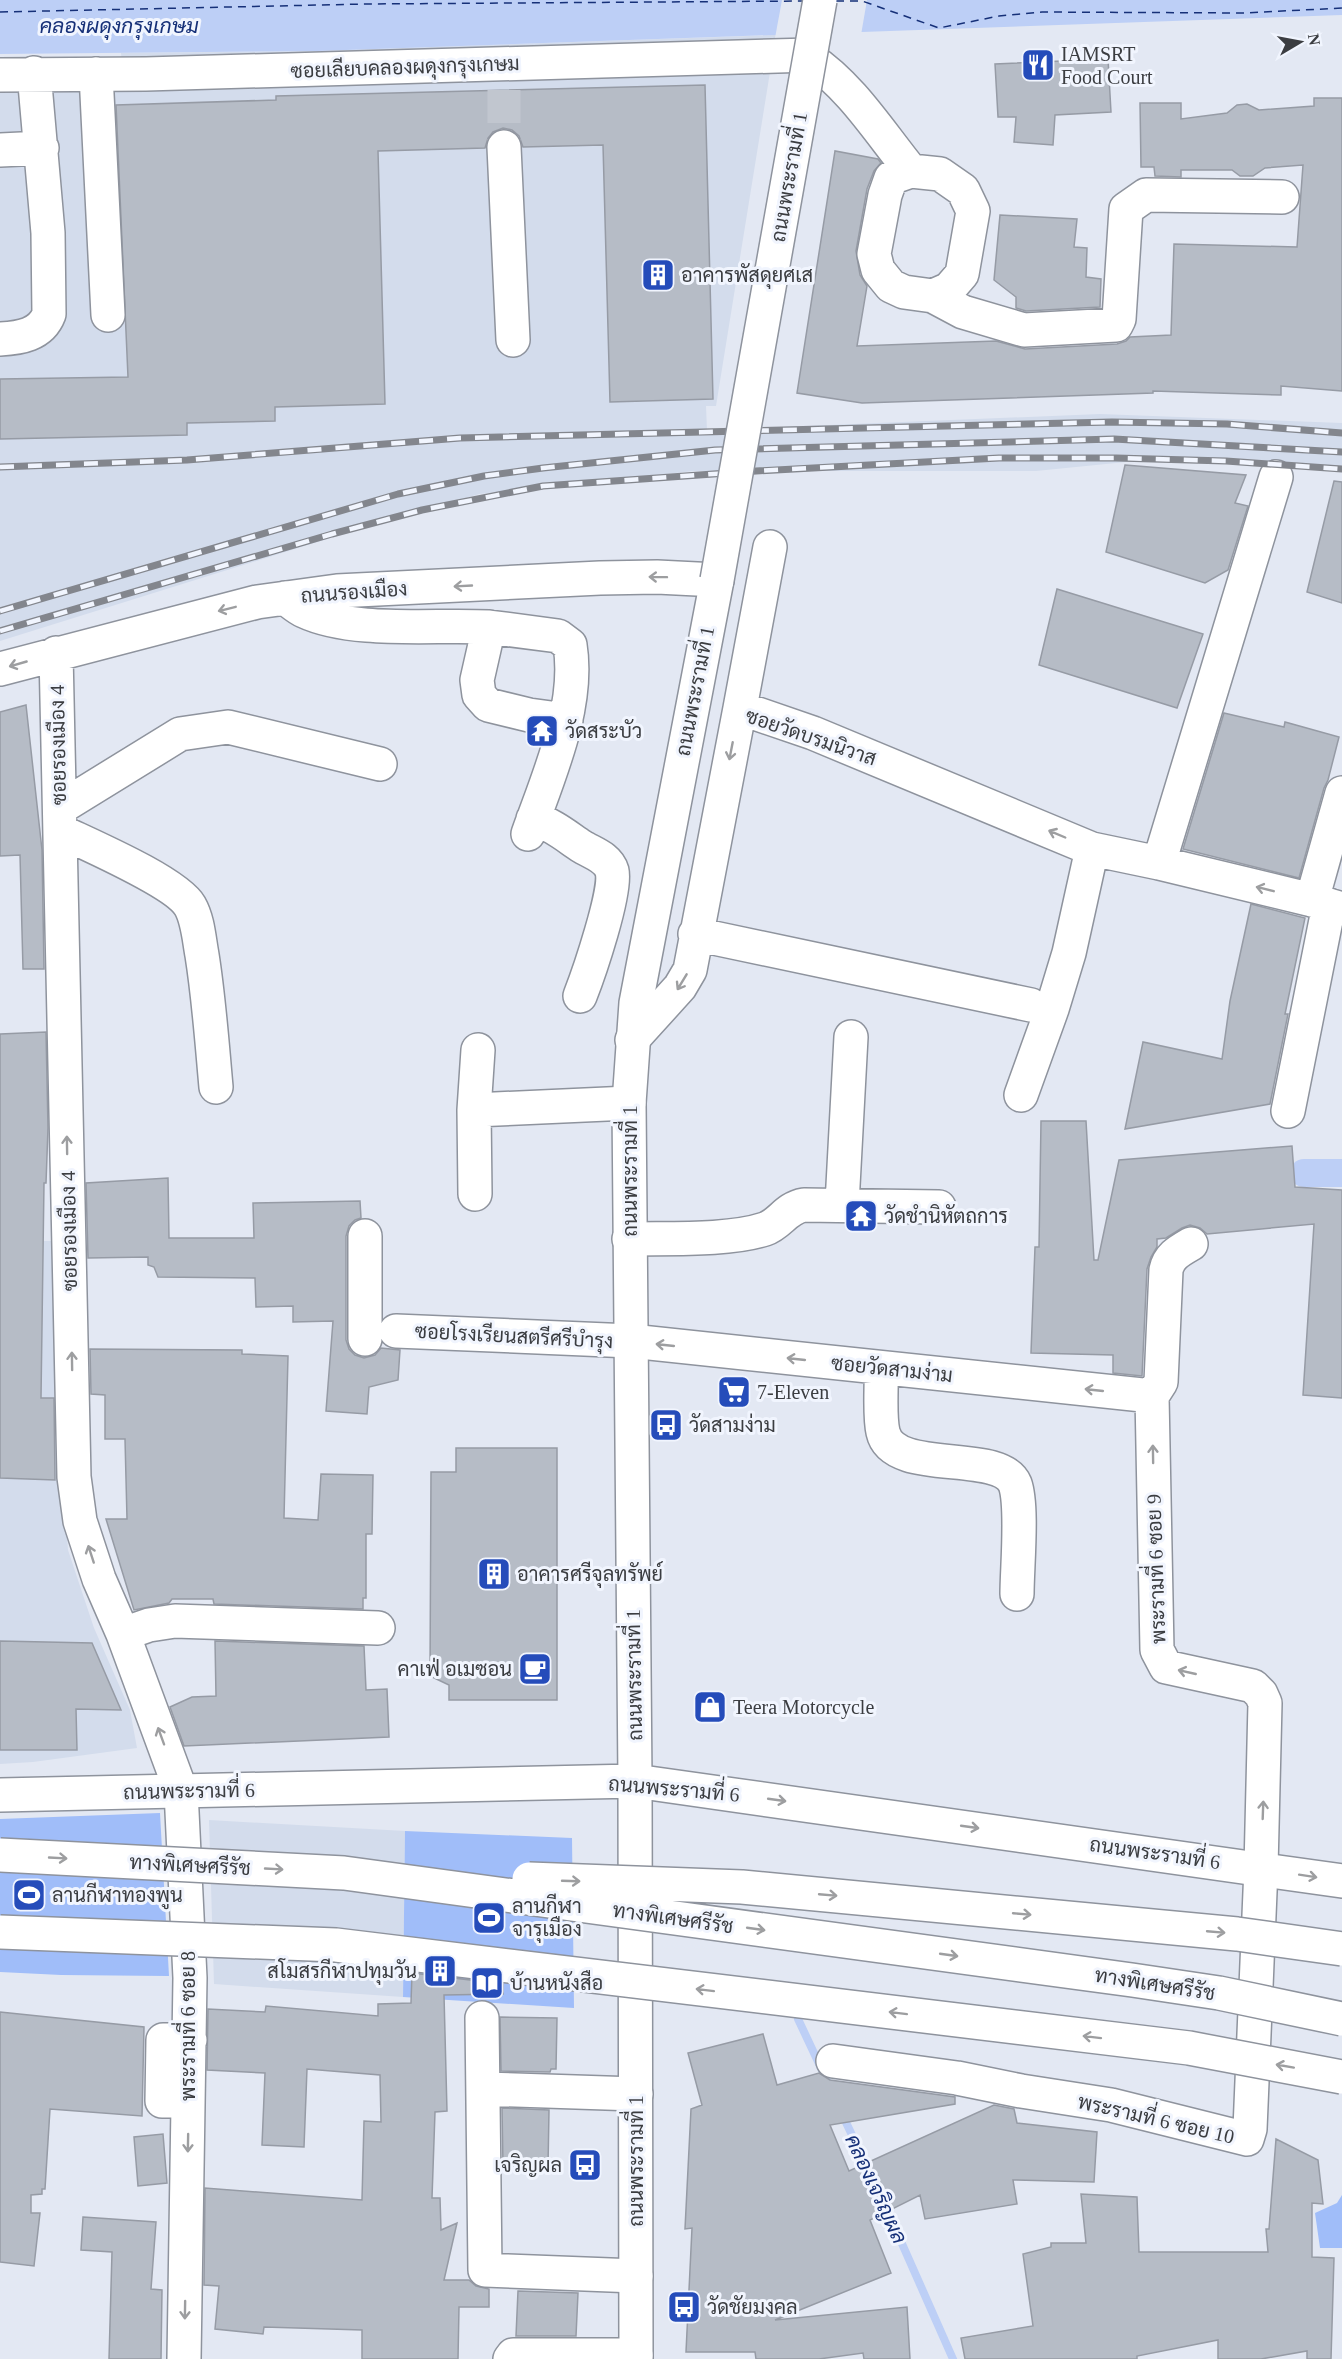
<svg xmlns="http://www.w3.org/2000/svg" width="1342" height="2359" font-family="'Times New Roman',Sarabun,serif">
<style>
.built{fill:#d3dcec}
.green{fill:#a0bdf9}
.water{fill:#bdcff6}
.pier{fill:#e3e8f3}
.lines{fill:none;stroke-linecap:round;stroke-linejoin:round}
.stream{stroke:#bdcff6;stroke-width:8}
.canal{stroke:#bdcff6;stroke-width:28}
.ferry{stroke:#163078;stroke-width:1.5;stroke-dasharray:8 6;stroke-linecap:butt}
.building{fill:#b6bcc6;stroke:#969ba5;stroke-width:1.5}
.minor-tunnel{stroke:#c1c6cf;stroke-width:33;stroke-dasharray:33 16;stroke-linecap:butt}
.minor-casing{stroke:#8e939d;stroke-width:36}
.major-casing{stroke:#8e939d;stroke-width:36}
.minor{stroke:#fff;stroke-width:33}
.major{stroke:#fff;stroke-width:33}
.rail-casing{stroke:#83868d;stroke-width:7}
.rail{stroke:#f1f5fe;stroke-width:4.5;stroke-dasharray:14;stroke-linecap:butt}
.major-bridge-casing{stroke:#8e939d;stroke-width:36;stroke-linecap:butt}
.highway-bridge-casing{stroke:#8e939d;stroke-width:36;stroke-linecap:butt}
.major-bridge{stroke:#fff;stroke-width:33}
.highway-bridge{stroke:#fff;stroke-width:33}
.oneway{stroke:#9d9ea0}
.labels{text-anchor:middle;stroke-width:6;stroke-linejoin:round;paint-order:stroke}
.poi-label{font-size:20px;fill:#3b3d41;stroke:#f1f5fe;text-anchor:start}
.street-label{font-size:20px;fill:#3b3d41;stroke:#f1f5fe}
.water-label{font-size:21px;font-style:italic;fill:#163078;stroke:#f1f5fe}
</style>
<rect width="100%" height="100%" fill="#e3e8f3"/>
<!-- built -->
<path class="built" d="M776 35 716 406H706L707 430 1100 414 1342 423V470L1156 459 1036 471H694L479 494 317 542 0 641V68L122 65 121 53 318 51Z
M0 1241H53L57 1393 68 1550 94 1628 130 1710 137 1748 33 1762 0 1764Z
M209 1820 405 1831 403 1997 214 1984Z"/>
<!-- green -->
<path class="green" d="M160 1813 169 1976 61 1975 0 1972V1819Z
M405 1831 572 1838 574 2008 403 1997Z
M1342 2195V2248H1320L1315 2213 1337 2203Z"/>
<!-- water -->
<path class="water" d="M0 0H1342V15L318 51 0 54Z"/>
<!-- pier -->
<path class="pier" d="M782 0H867L861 35 775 38Z"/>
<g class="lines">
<!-- stream -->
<path class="stream" d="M798 2019 829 2085
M842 2114 870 2173
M884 2203 953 2359"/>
<!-- canal -->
<path class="canal" d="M1304 1173H1342"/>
<!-- ferry -->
<path class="ferry" d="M836 1H862L939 28 999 16 1042 12 1244 13 1342 8
M0 12 367 4 804 1"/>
</g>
<!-- building -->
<path class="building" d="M1108 59 1111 112 1055 115 1053 145 1014 142 1016 117H998L995 64Z
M705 85 713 399 610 402 603 145 523 147 519 136 512 130 503 128 493 132 488 138 485 148 378 151 385 404 275 407V421L187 423V435L0 439V379L128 377 116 105 276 100V96Z
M1314 98H1342V391L1281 386V395L1153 391V393L862 403 797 393 835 151 878 159 881 163 874 171 867 189 856 251 860 275 867 286 857 346 996 341 1025 349 1117 344 1126 341 1130 337 1171 335 1174 244 1297 247 1303 165 1265 168 1253 176H1240L1232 170H1181V177L1155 176 1154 167H1141L1140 103H1181V119L1227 113 1237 105 1247 104 1259 110 1314 106Z
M1000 215 1077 219 1074 247 1087 248 1086 277 1101 279 1100 307 1026 311 1016 308V297L994 280Z
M1125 465 1246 475 1235 503 1248 506 1228 570 1205 583 1106 552Z
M1334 481 1342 482V603L1307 592Z
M1057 589 1203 634 1177 708 1039 665Z
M26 705 42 850 44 969H23L20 855 0 856V712Z
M1224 713 1284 727 1285 722 1339 737 1328 780 1324 788 1299 878 1183 849Z
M1251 904 1305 918 1285 1014H1288L1270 1104 1125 1129 1143 1042 1222 1059 1230 1001Z
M46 1032 48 1128 46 1183H44L41 1398H54L55 1480 0 1478V1034Z
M1041 1121H1086L1094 1260H1098L1119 1160 1292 1146 1295 1187 1342 1190V1398L1303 1395 1314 1224 1207 1234 1200 1228 1190 1225 1182 1228 1166 1238 1157 1239V1247L1151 1257 1147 1269 1142 1376 1113 1373V1355L1031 1353 1035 1247H1039Z
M168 1178 169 1238H254L253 1203 360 1201 361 1218 355 1220 349 1226 346 1236V1340L349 1349 355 1355 364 1358 375 1355 381 1348 400 1350 398 1380 369 1387 367 1414 326 1411 333 1321 293 1322V1306L256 1307 255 1278 158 1277 154 1267 148 1265V1257L88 1258 86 1183Z
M90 1349 242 1350V1354L288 1356 284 1518 318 1520 321 1474 373 1475 372 1534H366V1598H363V1609L214 1604 213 1599H172L169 1603 134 1610 106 1519H127L125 1439H105V1395L91 1394Z
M456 1448H557V1700H449V1685L430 1676 431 1472H456Z
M0 1641 92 1643 121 1710 76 1709 77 1750H0Z
M215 1641 364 1646 366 1690 387 1689 389 1737 184 1746 170 1707 192 1697 216 1696Z
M412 1973 503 1984V1994L444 1995 447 2111 435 2112 432 2198H440L441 2230 457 2223 444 2280H469L476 2286 489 2289V2307H459L458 2359H362V2330L264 2327 263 2334 215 2329 219 2286 204 2285 205 2188 362 2200 364 2121 381 2122 380 2075 307 2069 304 2147 262 2145 265 2073 207 2070 208 2009 265 2012 266 2006 378 2016V2004L411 2003Z
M0 2012 144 2027 142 2116 50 2109 45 2189H42V2194L31 2195V2213H40L34 2266 0 2262Z
M500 2017 557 2018 556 2069H551L550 2072 501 2071Z
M763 2034 777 2085 819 2073 830 2080 955 2097V2104L830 2125 849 2171 994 2105 1014 2109 1017 2123 1097 2132 1094 2182 1013 2180 1017 2204 925 2219 920 2195 870 2220 891 2273 775 2320 907 2307 910 2359H864L863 2353 819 2359H756L755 2352H686L692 2228 685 2229 691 2109 702 2105 688 2053Z
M502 2108 549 2110 548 2167 503 2166Z
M163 2134 167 2183 138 2186 134 2137Z
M1276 2139 1318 2160 1323 2204 1312 2203V2257L1334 2258 1331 2359H1307V2351L1261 2359H1218V2340L1137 2356V2359H965L961 2338 1033 2326 1023 2254 1051 2247V2243H1086L1081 2194 1137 2197 1139 2252H1268L1266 2229H1269Z
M83 2217 156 2222 151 2289 162 2290 161 2359H109L112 2252 81 2250Z
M518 2291 578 2293 576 2336H516Z"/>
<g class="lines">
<!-- minor-tunnel -->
<path class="minor-tunnel" d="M504 90V147"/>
<defs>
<path id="minor" d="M810 59C851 86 880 133 911 171L940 174 963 190 973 211 962 274 949 289 933 296 904 292 891 286 878 270 874 254 885 195 891 178 911 171
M96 74 108 315
M0 75 146 74 810 55
M504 147 513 340
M0 150 42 148
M933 296 963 312 1024 330 1116 325 1119 319 1126 209 1146 195 1282 197
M0 339C20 338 41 335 49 314L48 233 34 73
M285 598C291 602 297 608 304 611 353 634 434 624 489 627L477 680 479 695 488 705 529 715 566 720
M489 627 558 636 570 645C580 707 548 777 528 834
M56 653 74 1477 80 1521 99 1579 123 1634 181 1791 190 1978 184 2359
M0 669 257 602 337 591 600 578 657 577 717 580
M740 708 770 547
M60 808 180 734 228 727 380 764
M533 819C552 824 566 836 581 846 592 853 608 857 612 871 617 891 589 973 580 996
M60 831C89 845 176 882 190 906 198 920 199 939 202 955 209 999 212 1043 216 1087
M1159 863 1276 477
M1312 900 1342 793
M695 934 1031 1005
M632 1040 680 987 690 970 740 708 813 733 1092 849 1159 863 1312 900 1342 909
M1021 1095 1052 1009 1069 953 1092 849
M474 1110 629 1103
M1288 1111 1329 905
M475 1194 474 1110 478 1050
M842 1204 851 1037
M365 1236V1339
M629 1239C668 1238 729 1241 765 1229 780 1224 786 1208 804 1205L939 1207
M396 1331 631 1341 1152 1396
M881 1368C882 1385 879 1415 883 1432 893 1477 1000 1448 1015 1484 1023 1506 1017 1568 1017 1594
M123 1634 149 1625 175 1621 378 1628
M482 2018 485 2270 636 2276
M833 2061 957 2078 1021 2091 1111 2105 1247 2139 1250 2129 1261 1868 1265 1703 1261 1694 1253 1686 1166 1667 1157 1650 1152 1396 1161 1382 1166 1270C1169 1256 1179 1251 1191 1244
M483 2089 636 2094
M188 2101H162L163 2040H190
M510 2359 513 2355H636"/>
<path id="major" d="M0 1795 635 1781 1342 1881
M636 2359 635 1781 629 1103 636 1003 717 580"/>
</defs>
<!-- minor casing -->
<use href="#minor" class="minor-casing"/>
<!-- major casing -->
<use href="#major" class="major-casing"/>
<!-- minor -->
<use href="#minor" class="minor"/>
<!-- major -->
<use href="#major" class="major"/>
<defs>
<path id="rail" d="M0 467 187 460 460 438 1112 422 1227 424 1342 433
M0 611 398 494 484 476 543 468 715 450 1114 439 1342 452
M0 631 332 534 422 510 543 486 756 471 999 458H1116L1226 461 1342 469"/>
</defs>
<!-- rail casing -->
<use href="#rail" class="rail-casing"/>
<!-- rail -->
<use href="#rail" class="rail"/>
<defs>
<path id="major-bridge" d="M717 580 820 0"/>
<path id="highway-bridge" d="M0 1855 344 1873 1132 1980 1219 1993 1342 2019
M529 1879 742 1887 1237 1934 1342 1949
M0 1932 336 1945 1189 2048 1342 2077"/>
</defs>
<!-- major-bridge casing -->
<use href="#major-bridge" class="major-bridge-casing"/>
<!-- highway-bridge casing -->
<use href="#highway-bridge" class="highway-bridge-casing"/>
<!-- major-bridge -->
<use href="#major-bridge" class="major-bridge"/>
<!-- highway-bridge -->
<use href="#highway-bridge" class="highway-bridge"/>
</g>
<!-- one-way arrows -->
<defs><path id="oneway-shaft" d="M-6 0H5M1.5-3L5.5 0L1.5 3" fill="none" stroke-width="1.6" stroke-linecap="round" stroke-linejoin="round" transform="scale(1.5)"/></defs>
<g class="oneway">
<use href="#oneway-shaft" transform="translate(658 577) rotate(-179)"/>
<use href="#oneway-shaft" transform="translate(463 586) rotate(177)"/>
<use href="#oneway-shaft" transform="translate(227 609) rotate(166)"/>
<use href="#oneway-shaft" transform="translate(18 664) rotate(164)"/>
<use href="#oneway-shaft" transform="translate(731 751) rotate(101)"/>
<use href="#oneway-shaft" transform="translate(1057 834) rotate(-157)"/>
<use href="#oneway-shaft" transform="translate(1265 889) rotate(-166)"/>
<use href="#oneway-shaft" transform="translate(682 982) rotate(121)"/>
<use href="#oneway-shaft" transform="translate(67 1145) rotate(-91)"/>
<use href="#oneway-shaft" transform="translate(665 1345) rotate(-174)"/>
<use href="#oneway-shaft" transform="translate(796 1359) rotate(-174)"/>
<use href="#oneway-shaft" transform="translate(72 1361) rotate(-91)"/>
<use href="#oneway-shaft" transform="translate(1094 1390) rotate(-174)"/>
<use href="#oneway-shaft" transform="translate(1153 1454) rotate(-91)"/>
<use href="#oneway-shaft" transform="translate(91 1554) rotate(-108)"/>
<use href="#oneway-shaft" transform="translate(1187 1672) rotate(-167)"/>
<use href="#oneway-shaft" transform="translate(161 1736) rotate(-110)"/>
<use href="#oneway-shaft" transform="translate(777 1800) rotate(8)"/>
<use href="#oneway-shaft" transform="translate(1263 1810) rotate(-88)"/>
<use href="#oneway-shaft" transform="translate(970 1827) rotate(8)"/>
<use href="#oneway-shaft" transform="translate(58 1858) rotate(3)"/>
<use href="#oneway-shaft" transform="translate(274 1869) rotate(3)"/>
<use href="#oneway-shaft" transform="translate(1308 1876) rotate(9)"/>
<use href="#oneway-shaft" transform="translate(571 1881) rotate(2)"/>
<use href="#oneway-shaft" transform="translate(828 1895) rotate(5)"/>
<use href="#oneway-shaft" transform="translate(1022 1914) rotate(5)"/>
<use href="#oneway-shaft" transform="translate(756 1929) rotate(8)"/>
<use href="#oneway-shaft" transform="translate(1216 1932) rotate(5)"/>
<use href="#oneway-shaft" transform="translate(949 1955) rotate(8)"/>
<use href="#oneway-shaft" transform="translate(705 1990) rotate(-173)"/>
<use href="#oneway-shaft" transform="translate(898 2013) rotate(-173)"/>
<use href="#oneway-shaft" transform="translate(1092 2037) rotate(-173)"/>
<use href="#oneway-shaft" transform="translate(1285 2066) rotate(-170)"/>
<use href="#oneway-shaft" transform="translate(188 2143) rotate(91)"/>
<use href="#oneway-shaft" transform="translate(185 2310) rotate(91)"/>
</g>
<!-- icons -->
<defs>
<symbol id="restaurant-square" viewBox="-11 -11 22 22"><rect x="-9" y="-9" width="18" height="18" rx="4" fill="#254cba" stroke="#f1f5fe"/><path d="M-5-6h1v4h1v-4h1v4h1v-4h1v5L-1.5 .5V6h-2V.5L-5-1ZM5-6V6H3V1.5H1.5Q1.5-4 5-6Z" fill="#fff"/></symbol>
<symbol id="building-square" viewBox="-11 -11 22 22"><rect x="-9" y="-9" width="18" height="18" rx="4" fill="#254cba" stroke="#f1f5fe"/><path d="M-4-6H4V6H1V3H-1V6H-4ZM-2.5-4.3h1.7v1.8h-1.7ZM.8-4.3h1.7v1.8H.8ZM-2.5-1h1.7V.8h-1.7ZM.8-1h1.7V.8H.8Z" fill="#fff"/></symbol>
<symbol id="temple-square" viewBox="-11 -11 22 22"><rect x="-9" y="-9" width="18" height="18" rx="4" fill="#254cba" stroke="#f1f5fe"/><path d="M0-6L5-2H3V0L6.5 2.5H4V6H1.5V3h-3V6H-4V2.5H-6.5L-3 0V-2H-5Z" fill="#fff"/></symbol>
<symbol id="supermarket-square" viewBox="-11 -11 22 22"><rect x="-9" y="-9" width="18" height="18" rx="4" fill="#254cba" stroke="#f1f5fe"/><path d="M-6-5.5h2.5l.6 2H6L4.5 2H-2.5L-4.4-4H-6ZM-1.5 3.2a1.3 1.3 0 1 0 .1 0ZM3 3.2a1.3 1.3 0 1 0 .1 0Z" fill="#fff"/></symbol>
<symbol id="bus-square" viewBox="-11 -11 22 22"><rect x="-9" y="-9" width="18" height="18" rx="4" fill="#254cba" stroke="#f1f5fe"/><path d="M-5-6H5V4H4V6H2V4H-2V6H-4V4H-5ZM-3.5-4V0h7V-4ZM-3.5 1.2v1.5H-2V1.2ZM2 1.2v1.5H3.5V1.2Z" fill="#fff"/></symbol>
<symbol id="cafe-square" viewBox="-11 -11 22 22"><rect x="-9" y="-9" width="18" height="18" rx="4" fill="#254cba" stroke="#f1f5fe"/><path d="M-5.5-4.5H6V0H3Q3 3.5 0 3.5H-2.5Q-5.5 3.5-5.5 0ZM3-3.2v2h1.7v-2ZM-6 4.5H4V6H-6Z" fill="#fff"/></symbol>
<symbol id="shop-square" viewBox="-11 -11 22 22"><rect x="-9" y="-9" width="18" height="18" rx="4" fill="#254cba" stroke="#f1f5fe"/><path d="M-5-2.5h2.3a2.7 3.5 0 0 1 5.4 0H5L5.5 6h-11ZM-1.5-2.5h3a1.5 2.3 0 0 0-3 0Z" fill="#fff"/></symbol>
<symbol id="stadium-square" viewBox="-11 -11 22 22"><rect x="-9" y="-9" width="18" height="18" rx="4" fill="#254cba" stroke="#f1f5fe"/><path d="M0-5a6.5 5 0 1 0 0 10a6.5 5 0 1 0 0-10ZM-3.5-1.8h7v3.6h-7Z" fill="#fff"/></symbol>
<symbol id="library-square" viewBox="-11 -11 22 22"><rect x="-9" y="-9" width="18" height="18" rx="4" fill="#254cba" stroke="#f1f5fe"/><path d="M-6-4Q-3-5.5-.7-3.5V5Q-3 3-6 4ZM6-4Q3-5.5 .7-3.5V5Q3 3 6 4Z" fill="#fff"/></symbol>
</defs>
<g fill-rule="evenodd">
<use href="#restaurant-square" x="1019" y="46" width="38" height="38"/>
<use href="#building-square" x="639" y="256" width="38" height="38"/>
<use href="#temple-square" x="523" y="712" width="38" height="38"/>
<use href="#temple-square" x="842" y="1197" width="38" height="38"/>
<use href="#supermarket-square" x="715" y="1373" width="38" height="38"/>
<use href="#bus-square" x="647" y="1406" width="38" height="38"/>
<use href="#building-square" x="475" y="1555" width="38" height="38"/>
<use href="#cafe-square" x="516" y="1650" width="38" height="38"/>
<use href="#shop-square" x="691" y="1688" width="38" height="38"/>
<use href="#stadium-square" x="10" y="1876" width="38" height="38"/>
<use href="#stadium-square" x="470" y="1899" width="38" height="38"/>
<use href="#building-square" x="421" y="1952" width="38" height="38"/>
<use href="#library-square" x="468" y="1964" width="38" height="38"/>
<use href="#bus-square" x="566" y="2146" width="38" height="38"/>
<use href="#bus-square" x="665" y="2288" width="38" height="38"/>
</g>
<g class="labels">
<!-- poi labels -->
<g class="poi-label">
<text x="1061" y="61">IAMSRT<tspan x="1061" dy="23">Food Court</tspan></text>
<text x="681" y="282">อาคารพัสดุยศเส</text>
<text x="565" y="738">วัดสระบัว</text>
<text x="884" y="1223">วัดชำนิหัตถการ</text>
<text x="757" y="1399">7-Eleven</text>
<text x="689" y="1432">วัดสามง่าม</text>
<text x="517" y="1581">อาคารศรีจุลทรัพย์</text>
<text x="512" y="1676" text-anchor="end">คาเฟ่ อเมซอน</text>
<text x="733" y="1714">Teera Motorcycle</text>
<text x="52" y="1902">ลานกีฬาทองพูน</text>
<text x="512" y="1913">ลานกีฬา<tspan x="512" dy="23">จารุเมือง</tspan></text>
<text x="417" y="1978" text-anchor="end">สโมสรกีฬาปทุมวัน</text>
<text x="510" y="1990">บ้านหนังสือ</text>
<text x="562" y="2172" text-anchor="end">เจริญผล</text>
<text x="707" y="2314">วัดชัยมงคล</text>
</g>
<!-- street labels -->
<g class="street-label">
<text transform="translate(405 67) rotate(-2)" y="7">ซอยเลียบคลองผดุงกรุงเกษม</text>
<text transform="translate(789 177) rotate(-80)" y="7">ถนนพระรามที่ 1</text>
<text transform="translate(354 592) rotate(-4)" y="7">ถนนรองเมือง</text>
<text transform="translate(695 691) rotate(-79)" y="7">ถนนพระรามที่ 1</text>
<text transform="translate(811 737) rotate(19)" y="7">ซอยวัดบรมนิวาส</text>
<text transform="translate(58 745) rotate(-91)" y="7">ซอยรองเมือง 4</text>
<text transform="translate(630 1171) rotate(-90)" y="7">ถนนพระรามที่ 1</text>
<text transform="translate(69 1231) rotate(-91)" y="7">ซอยรองเมือง 4</text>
<text transform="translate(514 1336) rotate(3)" y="7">ซอยโรงเรียนสตรีศรีบำรุง</text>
<text transform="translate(892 1369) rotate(6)" y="7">ซอยวัดสามง่าม</text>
<text transform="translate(1156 1569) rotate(-92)" y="7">พระรามที่ 6 ซอย 9</text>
<text transform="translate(634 1675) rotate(-91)" y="7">ถนนพระรามที่ 1</text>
<text transform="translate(674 1789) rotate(5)" y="7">ถนนพระรามที่ 6</text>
<text transform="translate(189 1791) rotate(-1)" y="7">ถนนพระรามที่ 6</text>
<text transform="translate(1155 1853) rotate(8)" y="7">ถนนพระรามที่ 6</text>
<text transform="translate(190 1865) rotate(3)" y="7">ทางพิเศษศรีรัช</text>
<text transform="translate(673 1918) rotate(8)" y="7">ทางพิเศษศรีรัช</text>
<text transform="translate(1155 1984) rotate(9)" y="7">ทางพิเศษศรีรัช</text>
<text transform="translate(188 2026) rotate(-90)" y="7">พระรามที่ 6 ซอย 8</text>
<text transform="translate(1156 2119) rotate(13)" y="7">พระรามที่ 6 ซอย 10</text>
<text transform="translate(636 2161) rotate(-90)" y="7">ถนนพระรามที่ 1</text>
</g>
<!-- water labels -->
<g class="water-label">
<text x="119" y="33">คลองผดุงกรุงเกษม</text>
<text transform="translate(876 2189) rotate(65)" y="7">คลองเจริญผล</text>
</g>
</g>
<!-- north arrow -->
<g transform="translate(1300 42) rotate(80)" stroke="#f1f5fe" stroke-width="4.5" paint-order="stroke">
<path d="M0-4.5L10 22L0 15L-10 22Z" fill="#3b3d41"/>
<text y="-9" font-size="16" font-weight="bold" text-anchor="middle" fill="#3b3d41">N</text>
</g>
</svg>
